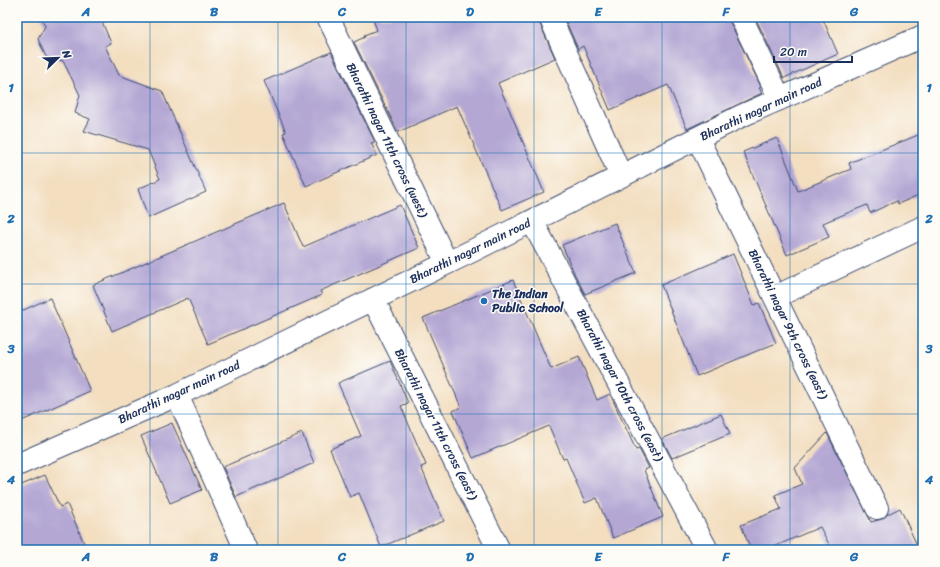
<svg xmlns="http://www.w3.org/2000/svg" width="940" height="567" font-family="Sriracha,sans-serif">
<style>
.building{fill:#b4a7d4}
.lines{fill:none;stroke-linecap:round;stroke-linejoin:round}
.street-casing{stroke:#3b496d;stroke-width:24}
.street{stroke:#fff;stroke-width:22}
.grid{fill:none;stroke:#1f6fb2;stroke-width:1;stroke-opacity:0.55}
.poi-dot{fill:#1f6fb2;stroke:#fdfcf7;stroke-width:1.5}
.labels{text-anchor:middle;stroke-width:3;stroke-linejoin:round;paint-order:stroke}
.street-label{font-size:12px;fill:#1b2f5e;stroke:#fdfcf7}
.poi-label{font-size:12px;font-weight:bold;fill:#1b2f5e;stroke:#fdfcf7;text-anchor:start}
.neatline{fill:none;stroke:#1f6fb2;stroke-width:1.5}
.grid-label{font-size:13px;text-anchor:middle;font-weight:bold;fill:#1f6fb2}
</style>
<rect width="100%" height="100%" fill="#fdfcf7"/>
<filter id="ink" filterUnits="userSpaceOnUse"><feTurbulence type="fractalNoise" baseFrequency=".025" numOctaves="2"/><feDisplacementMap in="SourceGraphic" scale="8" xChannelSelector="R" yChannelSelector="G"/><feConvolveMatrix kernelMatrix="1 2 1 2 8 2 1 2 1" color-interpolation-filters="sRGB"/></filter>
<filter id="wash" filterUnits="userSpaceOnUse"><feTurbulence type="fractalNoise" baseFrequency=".012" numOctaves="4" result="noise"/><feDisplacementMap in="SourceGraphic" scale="16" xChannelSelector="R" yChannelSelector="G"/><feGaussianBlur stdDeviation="0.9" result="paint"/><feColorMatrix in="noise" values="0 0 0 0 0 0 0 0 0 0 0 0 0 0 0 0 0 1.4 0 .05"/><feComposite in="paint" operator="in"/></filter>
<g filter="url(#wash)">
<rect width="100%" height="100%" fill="#f3dec0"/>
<g id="blocks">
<!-- building -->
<path class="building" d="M41 17H100L111 43 105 46 119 75 162 91 206 192 148 218 138 189 160 179 148 150 84 131 90 119 75 113 80 95 63 61 46 57 38 39 45 26Z
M372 17H538L539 22 555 58 498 83 544 192 502 210 457 106 398 132 354 42 365 37 364 35 377 30Z
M564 17H729L730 22 761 87 759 88 762 93 687 129 668 85 610 110 583 46 578 49Z
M755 17H822L838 54 784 78Z
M331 52 375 142 371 143 377 155 306 186 283 133 286 132 264 81Z
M923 133V193L898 204 897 201 870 213 867 205 823 223 829 237 787 255 743 152 777 138 798 191 851 169 849 163Z
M284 203 303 247 400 205 419 248 320 291 322 295 208 344 188 298 112 331 93 285Z
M615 223 636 273 585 294 575 275 562 245Z
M733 254 754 305 759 303 776 343 697 376 661 285Z
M513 280 551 369 579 357 597 400 610 394 636 450 639 449 649 468 644 470 663 517 613 538 597 498 585 503 566 458 563 459 549 426 473 458 453 411 461 407 423 318Z
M50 298 90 391 17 423V313Z
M390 361 408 403 401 406 426 465 421 467 444 521 381 547 359 493 350 497 330 449 361 436 338 383Z
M721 414 730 434 672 458 662 439Z
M172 423 202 490 170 503 141 436Z
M302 433 314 463 236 497 223 467Z
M827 433 871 522 882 519 888 514 900 508 919 550H832L820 527 766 550H751L741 525 781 509 775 495 802 484 795 468Z
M45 475 60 507 67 504 87 550H17V487Z"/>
</g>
</g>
<g filter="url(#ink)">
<use href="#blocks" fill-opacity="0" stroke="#3b496d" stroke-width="1"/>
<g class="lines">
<defs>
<path id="street" d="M328 17 447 263
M550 17 621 176
M741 17 780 99
M698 139 877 508
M532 221 707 550
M775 297 923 227
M373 299 499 550
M177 395 246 550
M17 465 177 395 476 249 741 116 923 36"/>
</defs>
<!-- street casing -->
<use href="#street" class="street-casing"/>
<!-- street -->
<use href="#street" class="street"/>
</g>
</g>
<!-- grid -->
<path class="grid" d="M150 17V550M278 17V550M406 17V550M534 17V550M662 17V550M790 17V550M17 153H923M17 284H923M17 414H923"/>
<!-- markers -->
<circle class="poi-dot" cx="484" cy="301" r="4"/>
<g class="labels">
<!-- street labels -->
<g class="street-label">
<text transform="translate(761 109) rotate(-25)" y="4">Bharathi nagar main road</text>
<text transform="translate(387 140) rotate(64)" y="4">Bharathi nagar 11th cross (west)</text>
<text transform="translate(470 251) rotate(-26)" y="4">Bharathi nagar main road</text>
<text transform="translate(788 324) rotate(64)" y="4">Bharathi nagar 9th cross (east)</text>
<text transform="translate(620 385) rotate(62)" y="4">Bharathi nagar 10th cross (east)</text>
<text transform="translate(179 392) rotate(-25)" y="4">Bharathi nagar main road</text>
<text transform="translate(436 424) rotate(63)" y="4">Bharathi nagar 11th cross (east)</text>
</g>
<!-- poi labels -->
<g class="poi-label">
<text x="492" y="298">The Indian<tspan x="492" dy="14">Public School</tspan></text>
</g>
</g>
<!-- margin -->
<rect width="940" height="567" fill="none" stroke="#fdfcf7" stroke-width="44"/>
<!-- north arrow -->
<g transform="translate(58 58) rotate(67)" stroke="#fdfcf7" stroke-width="3" paint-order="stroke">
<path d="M0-3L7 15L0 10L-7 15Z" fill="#1b2f5e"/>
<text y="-6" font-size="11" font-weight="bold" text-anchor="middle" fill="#1b2f5e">N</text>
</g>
<!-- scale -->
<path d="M774 56v6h78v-6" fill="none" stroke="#1b2f5e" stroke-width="2"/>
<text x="780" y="56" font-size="12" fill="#1b2f5e" stroke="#fdfcf7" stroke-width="3" paint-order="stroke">20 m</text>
<rect x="22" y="22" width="896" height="523" class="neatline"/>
<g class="grid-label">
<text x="86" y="16">A</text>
<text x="214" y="16">B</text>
<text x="342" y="16">C</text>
<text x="470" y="16">D</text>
<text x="598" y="16">E</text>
<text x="726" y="16">F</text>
<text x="854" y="16">G</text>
<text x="11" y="92">1</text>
<text x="929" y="92">1</text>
<text x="11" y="223">2</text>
<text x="929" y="223">2</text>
<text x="11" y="353">3</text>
<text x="929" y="353">3</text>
<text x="11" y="484">4</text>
<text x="929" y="484">4</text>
<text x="86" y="561">A</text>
<text x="214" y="561">B</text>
<text x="342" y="561">C</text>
<text x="470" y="561">D</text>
<text x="598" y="561">E</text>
<text x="726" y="561">F</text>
<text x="854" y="561">G</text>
</g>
</svg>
